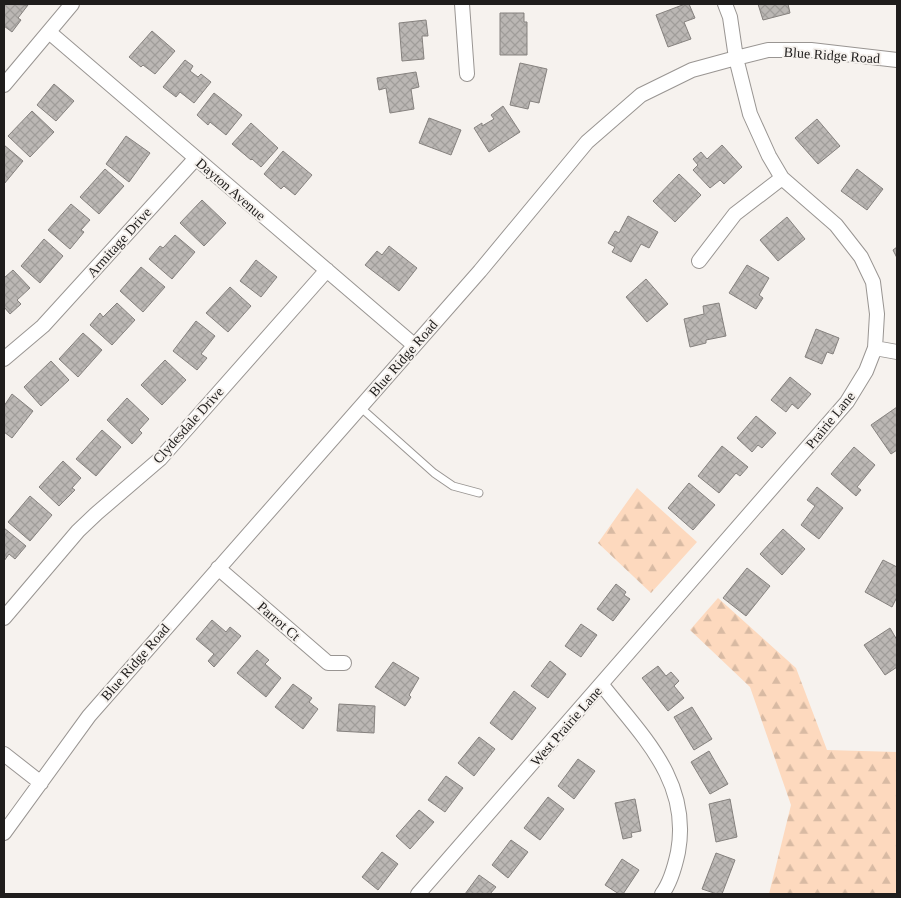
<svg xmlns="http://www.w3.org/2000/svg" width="901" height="898" font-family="'Times New Roman',serif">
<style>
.forest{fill:url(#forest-firs)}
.building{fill:url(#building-cross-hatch);stroke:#85817e}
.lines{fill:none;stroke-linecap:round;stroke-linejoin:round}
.service-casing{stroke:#999592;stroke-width:9}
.minor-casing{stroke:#999592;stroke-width:16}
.service{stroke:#fff;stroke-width:7}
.minor{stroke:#fff;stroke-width:14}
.labels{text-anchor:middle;stroke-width:4;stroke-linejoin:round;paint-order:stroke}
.street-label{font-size:14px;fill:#1f1d1c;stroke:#f6f2ee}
</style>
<defs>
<pattern id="forest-firs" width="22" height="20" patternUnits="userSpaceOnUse" patternTransform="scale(1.25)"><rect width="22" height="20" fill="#fdd9be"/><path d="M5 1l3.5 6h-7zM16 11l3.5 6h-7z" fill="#d8baa3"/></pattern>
<pattern id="building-cross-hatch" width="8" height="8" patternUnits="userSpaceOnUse" patternTransform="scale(1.25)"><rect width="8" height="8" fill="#bbb7b4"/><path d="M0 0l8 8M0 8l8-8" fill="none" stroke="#a09d9a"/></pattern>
</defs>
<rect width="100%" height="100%" fill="#f6f2ee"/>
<!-- forest -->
<path class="forest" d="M637 488 697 542 651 593 598 543Z
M718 598 796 668 827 750 897 752V894H769L791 805 750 687 690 630Z"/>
<!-- building -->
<path class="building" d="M4 4 28 5 18 18 21 20 12 32 4 26Z
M685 4H689L695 18 684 22 691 39 668 47 656 15Z
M758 4H788L790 13 763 20Z
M500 13H524V22H527V55H500Z
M426 20 428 36H422L424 59 402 61 399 23Z
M152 31 175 51 155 74 143 65 141 67 129 57Z
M185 60 193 66 190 71 198 77 201 74 211 82 194 103 180 92 176 97 163 87Z
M520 63 547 69 539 103 530 101 528 109 510 105Z
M416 72 419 87 411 89 414 109 390 113 386 88 379 90 377 78Z
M54 84 74 101 56 121 37 105Z
M214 93 242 115 226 135 210 122 208 125 197 115Z
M503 106 520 132 489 152 474 128 482 123V126L494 119 491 115Z
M32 111 54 132 30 157 8 136Z
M429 118 461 130 451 155 419 143Z
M817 119 840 146 818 164 795 138Z
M251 123 278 148 261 167 252 159 251 160 232 144Z
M126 136 150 153 129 182 106 164Z
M4 145 23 161 4 184Z
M722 145 742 167 724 184 720 180 710 188 693 170 698 165 693 159 701 152 707 159Z
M283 151 312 175 295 195 284 186 281 189 264 174Z
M105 169 124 186 99 214 80 197Z
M857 169 883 189 867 210 841 191Z
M679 174 701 195 675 222 653 201Z
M202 200 226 223 204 246 180 223Z
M71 204 90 220 81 230 84 232 70 249 48 230Z
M628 216 658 232 649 248 641 244 631 262 612 252 615 247 608 243 615 231 619 233Z
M787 217 805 239 778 261 760 240Z
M175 235 195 252 172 279 149 259 160 246 163 248Z
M44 239 63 256 40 283 21 266Z
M389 246 417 268 399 291 365 265 377 251 382 255Z
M897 247V258L893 250Z
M256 260 277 277 261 297 240 281Z
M747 265 769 278 759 295 763 298 756 309 729 293Z
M141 267 165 287 143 312 120 291Z
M13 270 30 288 17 300 21 304 10 314 4 307V278Z
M646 279 668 304 647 322 626 297Z
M230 287 251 306 228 332 206 313Z
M117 303 135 320 112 345 90 325 100 313 103 317Z
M719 303 726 336 706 340V343L690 347 684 319 704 314 703 306Z
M196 321 215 336 201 354 207 358 197 370 173 351Z
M816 329 839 338 833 354 827 352 822 364 805 357Z
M83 333 102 350 78 377 59 359Z
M165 360 186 380 162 405 141 385Z
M51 361 69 380 41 406 24 387Z
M790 377 811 394 798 409 792 404 786 412 771 400Z
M12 394 33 411 12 438 4 432V406Z
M127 398 149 419 139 430 142 433 132 444 107 420Z
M897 407V450L891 454 871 425Z
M756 416 776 433 762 448 758 445 752 452 737 438Z
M102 430 121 447 96 476 76 459Z
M722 446 748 467 740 476 736 473 719 493 698 476Z
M854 447 875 465 857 487 861 490 856 496 831 474Z
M63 461 81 478 72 488 75 490 59 506 39 487Z
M689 483 715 505 693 530 668 508Z
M817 487 843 508 819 539 801 525 815 506 807 500Z
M30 496 52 515 30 541 8 522Z
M4 528 26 546 15 559 9 554 4 561Z
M783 529 805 549 782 575 760 554Z
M883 560 897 567V597L892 607 865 592Z
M747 568 770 586 746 616 723 598Z
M616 584 626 592 624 595 630 599 613 621 597 609Z
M212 620 226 632 230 627 241 636 214 667 208 661 214 654 196 639Z
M581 624 597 635 581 657 565 646Z
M890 628 897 640V667L885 675 864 645Z
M257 650 269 660 265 664 281 678 266 697 237 673Z
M550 661 566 674 548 698 531 686Z
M393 662 419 678 409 695 411 697 405 706 375 687Z
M658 666 666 676 671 672 679 681 674 686 684 698 668 711 642 678Z
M293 684 312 698 309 702 318 709 303 729 275 707Z
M514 691 536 708 512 740 490 723Z
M339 704 375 706 374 733 337 731Z
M692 707 712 739 694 750 674 717Z
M479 737 495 749 474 776 458 763Z
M709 751 728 784 710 794 691 762Z
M578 759 595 771 574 799 558 786Z
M446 776 463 788 445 812 428 800Z
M548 797 564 809 540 840 524 828Z
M635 799 641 831 631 833 632 837 623 839 615 803Z
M730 799 737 837 716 842 709 804Z
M419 810 434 822 410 849 396 836Z
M511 840 528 852 508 878 492 865Z
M382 852 398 864 378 890 362 877Z
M716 853 735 860 722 894H717L702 889Z
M622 859 639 870 623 894H619L605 885Z
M479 875 496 887 490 894H465Z"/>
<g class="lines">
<defs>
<path id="service" d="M360 407 434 473 453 486 479 493"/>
<path id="minor" d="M462 4 467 74
M49 32 414 345
M4 85 72 4
M699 261 735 214 782 178
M875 348 897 352
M4 359 43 326 196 158
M218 568 328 663H344
M4 618 78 531 97 513 160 459 327 270
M602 685C642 736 691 781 678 852 675 866 671 882 662 894
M4 754 41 783
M4 833 89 716 480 271 587 142 641 95 692 70 736 58 768 50H811L897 60
M418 894 847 402 866 371 875 348 877 314 873 282 861 257 836 225 782 178 769 156 750 114 736 58 730 17 725 4"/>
</defs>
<!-- service casing -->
<use href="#service" class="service-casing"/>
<!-- minor casing -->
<use href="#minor" class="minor-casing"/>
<!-- service -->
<use href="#service" class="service"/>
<!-- minor -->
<use href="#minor" class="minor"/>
</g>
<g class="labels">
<!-- street labels -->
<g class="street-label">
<text transform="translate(832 55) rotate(4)" y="5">Blue Ridge Road</text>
<text transform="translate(231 189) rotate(41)" y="5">Dayton Avenue</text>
<text transform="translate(119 242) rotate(-48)" y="5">Armitage Drive</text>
<text transform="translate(403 358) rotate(-49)" y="5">Blue Ridge Road</text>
<text transform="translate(830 420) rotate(-51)" y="5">Prairie Lane</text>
<text transform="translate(188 425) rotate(-48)" y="5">Clydesdale Drive</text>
<text transform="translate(279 621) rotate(41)" y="5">Parrot Ct</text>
<text transform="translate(135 662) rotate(-49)" y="5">Blue Ridge Road</text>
<text transform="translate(566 726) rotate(-49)" y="5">West Prairie Lane</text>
</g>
</g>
<!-- border -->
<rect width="901" height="898" fill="none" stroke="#1f1d1c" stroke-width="10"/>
</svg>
